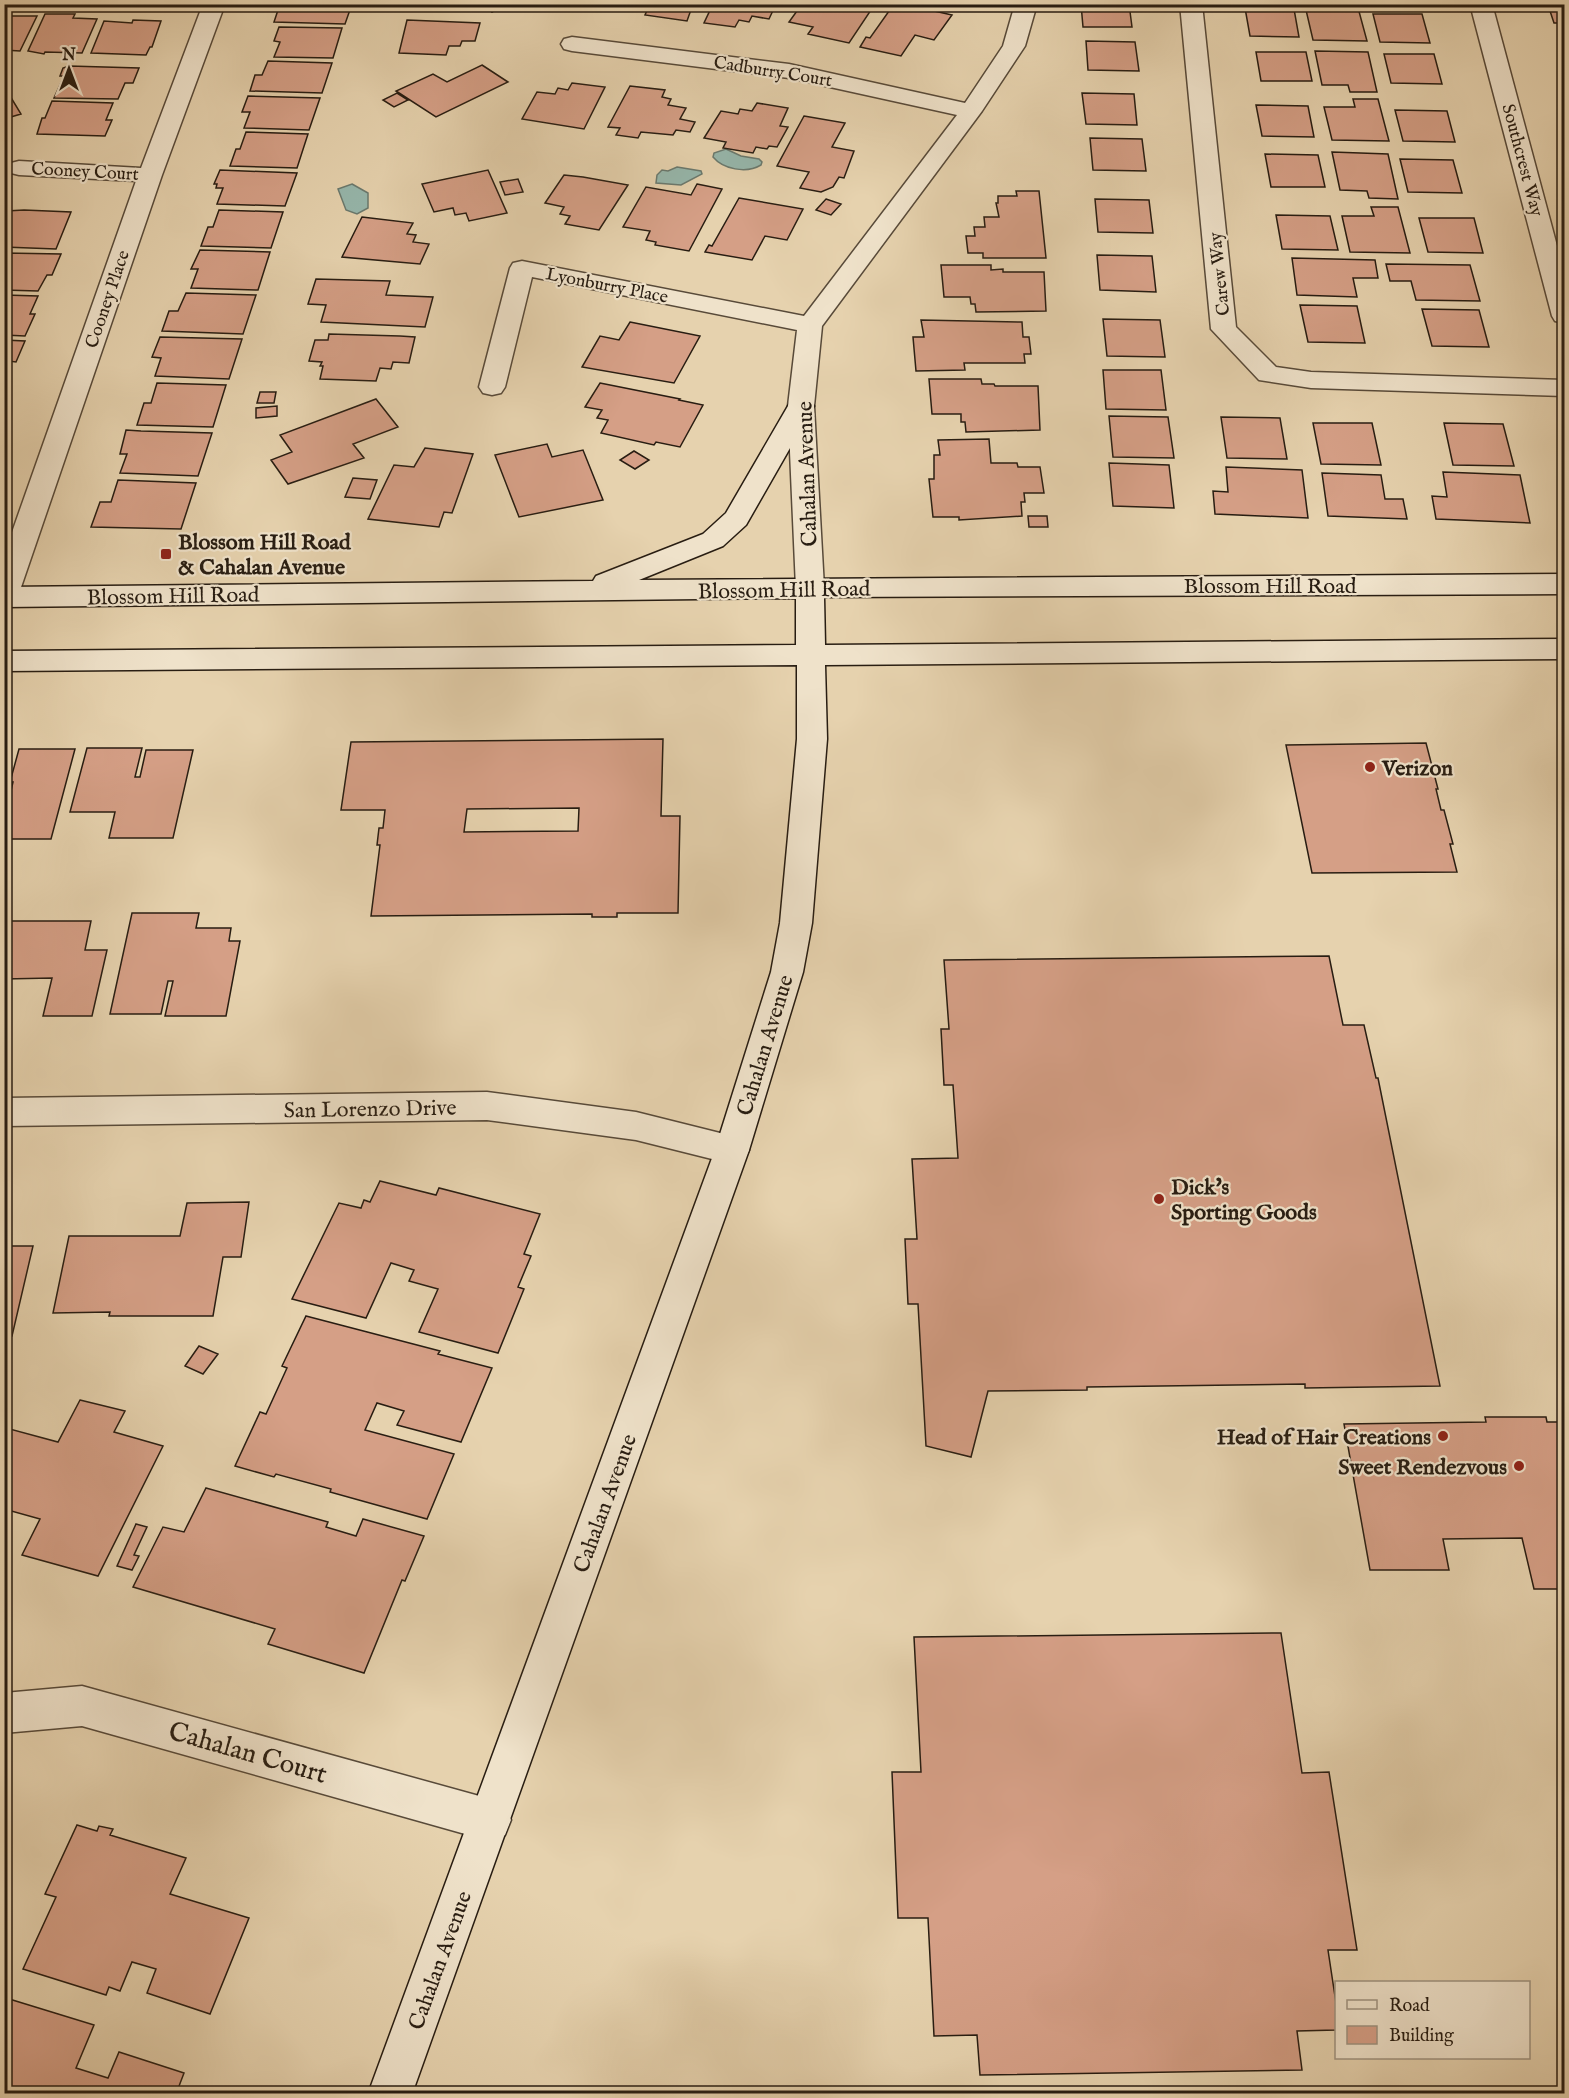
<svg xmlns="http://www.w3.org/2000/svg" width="1569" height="2098" font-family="'IM FELL English',serif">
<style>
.water{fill:#96b7ac;stroke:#6a796e;stroke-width:1.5}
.building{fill:#d59f86;stroke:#281d12;stroke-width:1.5;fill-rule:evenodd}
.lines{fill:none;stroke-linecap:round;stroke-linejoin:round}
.street-casing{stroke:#584a39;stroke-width:3}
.secondary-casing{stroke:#281d12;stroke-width:3}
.street{fill:#efe2ca;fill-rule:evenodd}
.secondary{fill:#efe2ca;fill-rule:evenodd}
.poi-dot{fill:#8f2418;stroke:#efe2ca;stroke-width:2}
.labels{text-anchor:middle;stroke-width:4.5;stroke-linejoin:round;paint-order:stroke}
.far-street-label{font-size:18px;fill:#281d12;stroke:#efe2ca}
.street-label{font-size:22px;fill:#281d12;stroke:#efe2ca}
.poi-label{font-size:22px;font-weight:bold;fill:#281d12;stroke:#efe2ca;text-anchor:start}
.near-street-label{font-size:27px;fill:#281d12;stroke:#efe2ca}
</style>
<rect width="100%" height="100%" fill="#e6d2ae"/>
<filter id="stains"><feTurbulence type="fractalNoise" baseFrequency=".00333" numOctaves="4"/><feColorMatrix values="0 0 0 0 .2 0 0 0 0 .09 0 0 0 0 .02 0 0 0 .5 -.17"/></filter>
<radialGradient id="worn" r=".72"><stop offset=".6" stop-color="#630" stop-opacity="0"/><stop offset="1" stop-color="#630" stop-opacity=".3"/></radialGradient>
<!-- water -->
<path class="water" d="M726 149 741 156 759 159 762 162 761 165C746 174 723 169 713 157L714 153Z
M677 167 701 171 702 174 681 185 656 183 657 175 662 170 668 171Z
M352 184 368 193V208L357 214 346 210 338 189Z"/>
<!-- building -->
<path class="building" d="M288 4H352L345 24 274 22 279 7H288Z
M482 4H507L492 12Z
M638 4H693L687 21 645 15 649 6Z
M713 4H776L769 19 752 16 749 22 739 20 735 27 704 23Z
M802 4H875L849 43 808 34 813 27 789 22Z
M894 4H903L952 15 934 40 915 35 901 56 860 47 866 37 870 38Z
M1081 4H1129L1132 27H1083Z
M1333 4H1357L1367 41 1313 40 1306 10H1335Z
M1548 5H1564V23H1554Z
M1245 8 1294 9 1299 37 1250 36Z
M45 14H75L73 18 97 19 82 53 45 52 44 54 28 51Z
M1373 14H1422L1430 43 1380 42Z
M9 16H37L20 51 4 50V18Z
M133 20 161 21 152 47H150L146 55 91 53 104 21 132 23Z
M407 20 480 23 475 41H462L460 46H449L446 55 399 53Z
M279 27 342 28 333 58 274 57 280 42 274 41Z
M1086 41 1135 42 1139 71 1088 70Z
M1315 51 1368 52 1377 92H1350L1348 85H1322Z
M1256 52H1306L1312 81H1261Z
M1384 54H1434L1442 84 1391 83Z
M268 61 332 63 322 93 250 91 255 75H262Z
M482 65 508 82 436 117 396 91 433 74 447 82Z
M69 66 139 68 133 83H125L118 99 54 98 64 76H60L63 68Z
M572 83 605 87 584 129 522 119 537 92 555 94 558 88 568 90Z
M4 86 21 114 4 119Z
M630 86 665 90 662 97 671 99 668 105 686 108 680 119 695 122 690 132 676 130 673 135 641 132 638 138 616 135 620 128 608 127Z
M397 93 408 100 394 107 383 100Z
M1082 93 1134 94 1137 125 1086 124Z
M248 96 320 98 309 130 244 128 250 112H242Z
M1353 99H1378L1389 141 1332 140 1324 107H1355Z
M52 101 113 103 106 120H112L105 136 37 134 42 118H45Z
M757 103 788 108 780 126 788 127 777 147 769 146 767 149 756 147 753 153 723 148 726 142 704 138 721 111 738 114 740 109 752 111Z
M1256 105 1308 106 1314 137 1262 136Z
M1395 110 1447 111 1455 142 1403 141Z
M804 116 845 123 832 147 854 151 844 178 839 177 833 187 821 192 800 188 809 172 777 166Z
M246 132 308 134 297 168 230 166 236 149H240Z
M1090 138 1142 139 1146 171 1093 170Z
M1332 152 1388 154 1398 199 1369 198 1367 191 1340 190Z
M1265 154 1318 155 1325 187H1271Z
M1400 159 1453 160 1462 193 1408 192Z
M220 170 297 173 285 206 217 204 223 188H216L217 184H214Z
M488 170 507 213 469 221 466 213 455 215 453 208 434 212 422 184Z
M564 175 583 177 628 185 599 230 565 224 570 216 560 214 564 207 545 203Z
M518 179 523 192 505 195 500 182Z
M697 184 722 189 689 251 655 245 656 242 646 240 650 231 623 227 646 187 691 195Z
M1016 191H1039L1046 258H983V253H968L966 236H975L974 227H985L984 217H999L996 203H998V196H1017Z
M739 198 803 209 787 240 765 236 752 260 705 252 709 245 712 246Z
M826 199 841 204 831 215 816 210Z
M1095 199 1149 200 1153 233 1098 232Z
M1371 207H1398L1410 253 1350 252 1342 216H1374Z
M24 210 71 212 56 249 4 247V213L6 211Z
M219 210 283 212 271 248 201 246 208 227H213Z
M1276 215 1330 216 1338 250 1282 249Z
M362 217 413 223 407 234 416 235 413 242 429 244 420 264 342 257Z
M1419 218H1474L1483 253 1428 252Z
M200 250 270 252 258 290 191 288 198 269H191Z
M4 253 61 254 52 275H47L38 291 4 290Z
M1097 255 1152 256 1156 292 1100 290Z
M1292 258 1375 260 1378 278H1353L1357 297 1297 295Z
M1386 264 1470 265 1480 301 1416 300 1411 281H1390Z
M941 265H991V270L1003 269V272H1044L1046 311 976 312 975 304H971L970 297H944Z
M316 279 390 281 386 295 433 297 425 327 321 322 326 305 308 304Z
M186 293 256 295 243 334 162 331 169 311H178Z
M4 295 38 296 30 314H35L25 336 4 335Z
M1300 305 1357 306 1365 343 1308 342Z
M1422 309 1479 310 1489 347 1432 346Z
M1103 319 1160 320 1165 357 1107 356Z
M921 320 1022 322 1023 337H1029L1031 354H1024L1025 363H964L965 370 916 371 913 337H924Z
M630 322 700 336 674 383 582 367 600 336 619 340Z
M329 334 400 336 415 337 409 363 393 362 391 369 380 368 376 381 320 379 323 366H320L322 362 309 361 315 340H328Z
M160 337 242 339 229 379 155 376 161 358 152 357Z
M4 340 25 341 16 362 9 361 4 372Z
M1103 370H1161L1166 410 1106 409Z
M929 379H981L982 384H994L995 386H1038L1040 430 966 432 965 422H961V414H932Z
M157 383 226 385 213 427 137 425 144 403H151Z
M600 383 680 399 679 400 703 405 680 447 656 442 654 445 601 433 608 420 597 418 602 410 585 407Z
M260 392H276L274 403H257Z
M376 399 398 427 353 444 364 458 288 484 271 460 292 452 280 435Z
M277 406V416L256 418V408Z
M1109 416 1168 417 1174 458 1113 457Z
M1221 417 1280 418 1287 459 1227 458Z
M1313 423H1372L1381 465 1321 464Z
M1444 423 1503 424 1514 466 1453 465Z
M126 430 141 431 212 433 198 476 120 473 127 454H120Z
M989 439 991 463H1017L1018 467H1040L1044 493H1024L1025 502H1021L1022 516 959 520V517H933L929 479H934V455H940L938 440Z
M547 444 552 457 583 450 603 500 519 517 495 455Z
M425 448 473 454 452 513 444 512 439 527 368 519 394 465 414 467Z
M634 451 649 460 635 469 620 460Z
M1109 463 1169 465 1174 508 1113 506Z
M1226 467 1302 470 1308 518 1215 514 1213 491 1228 492Z
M1443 472 1520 475 1530 523 1436 519 1432 496 1447 497Z
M1322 473 1381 475 1385 499H1403L1407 519 1328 516Z
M353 478 377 480 370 499 345 497Z
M118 480 196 483 181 529 91 527 100 502H111Z
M1028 516H1047L1048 527H1029Z
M663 739 661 816H680L678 913H617V917H592V914L371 916 380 845H377L379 828H383L385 810H341L351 742ZM579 808 578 831 464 832 467 809Z
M1426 743 1438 789H1436L1441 810H1444L1453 844H1450L1457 872 1312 873 1286 745Z
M87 748H142L135 777H140L146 750H193L173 838H109L115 812H70Z
M19 749H75L51 839H9L4 857V795H10L13 782H10Z
M132 913H199L196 928H231L229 941H240L226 1016H165L173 981H168L161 1014H110Z
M4 921H91L85 950H107L92 1016H43L52 978 4 979Z
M1329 956 1343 1025H1364L1376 1078H1378L1440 1386 1305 1388V1384L1087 1387V1390L988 1391 971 1457 926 1446 918 1304H908L905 1239H917L912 1159 958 1158 953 1085H944L941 1029H949L944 960Z
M380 1181 436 1195 439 1188 540 1214 524 1254 531 1256 518 1287 524 1289 498 1353 419 1332 438 1289 409 1281 414 1270 391 1263 366 1318 292 1299 339 1203 361 1208 364 1200 370 1202Z
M249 1202 241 1257H223L213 1316H109L110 1312 53 1313 69 1236H180L187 1203Z
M4 1246H33L12 1336H4Z
M306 1316 440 1351 438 1354 492 1368 461 1442 397 1425 404 1411 377 1403 365 1430 454 1454 427 1519 330 1492 331 1489 276 1474 274 1477 235 1466 260 1412 266 1414 287 1368 282 1366Z
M199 1346 218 1354 203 1374 185 1366Z
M80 1400 125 1411 114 1432 163 1446 98 1576 22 1555 40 1519 4 1509V1438L10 1429 58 1442Z
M1485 1417H1546L1547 1422H1564V1589H1534L1522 1538 1443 1539 1449 1570H1370L1344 1424 1486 1422Z
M206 1488 328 1522 326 1527 356 1536 363 1519 424 1536 405 1581 402 1580 364 1673 268 1644 275 1629 133 1587 163 1527 184 1532Z
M136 1524 147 1527 134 1555 139 1556 132 1570 117 1566Z
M1281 1633 1302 1773 1329 1772 1357 1950H1328L1336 2003V2030L1297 2031 1302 2070 980 2075 977 2035 934 2036 928 1918H898L892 1772H921L914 1637Z
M77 1825 97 1831 99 1826 113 1829 110 1835 186 1858 170 1894 249 1918 210 2014 147 1993 156 1969 132 1962 120 1991 109 1987 106 1995 23 1969 56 1897 45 1894Z
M6 1998 94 2025 76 2068 108 2078 119 2052 184 2073 176 2094H4Z"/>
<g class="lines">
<defs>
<path id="street" d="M203 4H225L162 175 18 596 14 603 4 605V555L136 181 19 175 11 173 7 168 11 163 19 161 141 168Z
M1015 4H1037L1025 46 982 111 822 326 814 406 824 588 820 595 810 598 800 595 796 588 788 406 797 330 532 277 505 387 501 393 492 395 483 393 479 387 510 268 513 263 522 261 804 316 957 115 789 78 572 51 564 49 561 44 564 39 572 37 789 64 965 103 1003 46Z
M1180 4H1202L1236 327 1276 367 1311 372 1564 380V396L1311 388 1259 380 1211 329Z
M1470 4H1492L1564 272V323L1555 321 1552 316Z
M487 1092 636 1112 732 1136 744 1140 749 1150 744 1160 732 1164 636 1140 487 1120 4 1126V1098Z
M82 1686 490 1799 505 1805 511 1820 505 1835 490 1841 82 1726 4 1733V1693Z"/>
<path id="secondary" d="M801 398 810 400 814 406 746 525 723 546 639 580 1564 574V594L824 597 825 645 1564 639V659L825 665 827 739 812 923 803 972 749 1150 412 2094H368L715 1150 771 972 780 923 797 739V665L4 671V651L796 645V598L4 607V587L593 581 596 576 703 534 726 513 788 406 792 400Z"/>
</defs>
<!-- street casing -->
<use href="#street" class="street-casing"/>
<!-- secondary casing -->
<use href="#secondary" class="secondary-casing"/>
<!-- street -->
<use href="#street" class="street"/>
<!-- secondary -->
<use href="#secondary" class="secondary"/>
</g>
<!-- markers -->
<g class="poi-dot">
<rect x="160" y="548" width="12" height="12" rx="3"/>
<circle cx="1370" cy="767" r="6"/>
<circle cx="1159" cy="1199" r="6"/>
<circle cx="1443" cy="1436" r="6"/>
<circle cx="1519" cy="1466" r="6"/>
</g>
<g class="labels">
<!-- far-street labels -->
<g class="far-street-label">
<text transform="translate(773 71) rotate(9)" y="6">Cadburry Court</text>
<text transform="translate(1523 160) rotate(75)" y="6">Southcrest Way</text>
<text transform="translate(85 171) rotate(3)" y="6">Cooney Court</text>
<text transform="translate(1219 274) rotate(-96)" y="6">Carew Way</text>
<text transform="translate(607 285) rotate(11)" y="6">Lyonburry Place</text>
<text transform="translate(107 299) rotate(-71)" y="6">Cooney Place</text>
</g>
<!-- street labels -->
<g class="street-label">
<text transform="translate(806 474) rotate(-92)" y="8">Cahalan Avenue</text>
<text x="1270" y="593">Blossom Hill Road</text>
<text transform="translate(784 589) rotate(-1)" y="8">Blossom Hill Road</text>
<text transform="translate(173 595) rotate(-1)" y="8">Blossom Hill Road</text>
<text transform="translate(764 1045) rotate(-73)" y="8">Cahalan Avenue</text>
<text transform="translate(370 1108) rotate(-1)" y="8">San Lorenzo Drive</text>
<text transform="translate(604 1503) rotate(-70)" y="8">Cahalan Avenue</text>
<text transform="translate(439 1960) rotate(-70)" y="8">Cahalan Avenue</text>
</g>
<!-- poi labels -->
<g class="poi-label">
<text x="178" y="549">Blossom Hill Road<tspan x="178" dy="25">&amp; Cahalan Avenue</tspan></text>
<text x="1382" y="775">Verizon</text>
<text x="1171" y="1194">Dick's<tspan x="1171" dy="25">Sporting Goods</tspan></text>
<text x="1431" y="1444" text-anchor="end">Head of Hair Creations</text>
<text x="1507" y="1474" text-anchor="end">Sweet Rendezvous</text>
</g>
<!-- near-street labels -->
<g class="near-street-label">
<text transform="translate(248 1752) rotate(16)" y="9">Cahalan Court</text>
</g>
</g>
<!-- margin -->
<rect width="1569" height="2098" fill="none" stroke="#e6d2ae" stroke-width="24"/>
<rect x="6" y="6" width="1557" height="2086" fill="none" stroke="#281d12" stroke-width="3"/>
<rect x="12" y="12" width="1545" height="2074" fill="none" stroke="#281d12" stroke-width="1.5"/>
<!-- legend -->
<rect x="1335" y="1981" width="195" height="78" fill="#efe2ca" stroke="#9f9380" stroke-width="1.5"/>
<rect x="1347" y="2000" width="30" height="9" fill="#efe2ca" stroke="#9f9380" stroke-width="1.5"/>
<text x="1389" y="2011" font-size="18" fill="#281d12">Road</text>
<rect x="1347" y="2026" width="30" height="18" fill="#d59f86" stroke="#9f9380" stroke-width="1.5"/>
<text x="1389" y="2041" font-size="18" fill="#281d12">Building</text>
<!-- north arrow -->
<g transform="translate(69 69)" stroke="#efe2ca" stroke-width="4.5" paint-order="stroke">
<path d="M0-4.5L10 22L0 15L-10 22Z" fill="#281d12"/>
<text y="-9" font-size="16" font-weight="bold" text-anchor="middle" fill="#281d12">N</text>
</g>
<rect width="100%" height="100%" filter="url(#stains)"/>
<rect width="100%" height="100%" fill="url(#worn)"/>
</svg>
